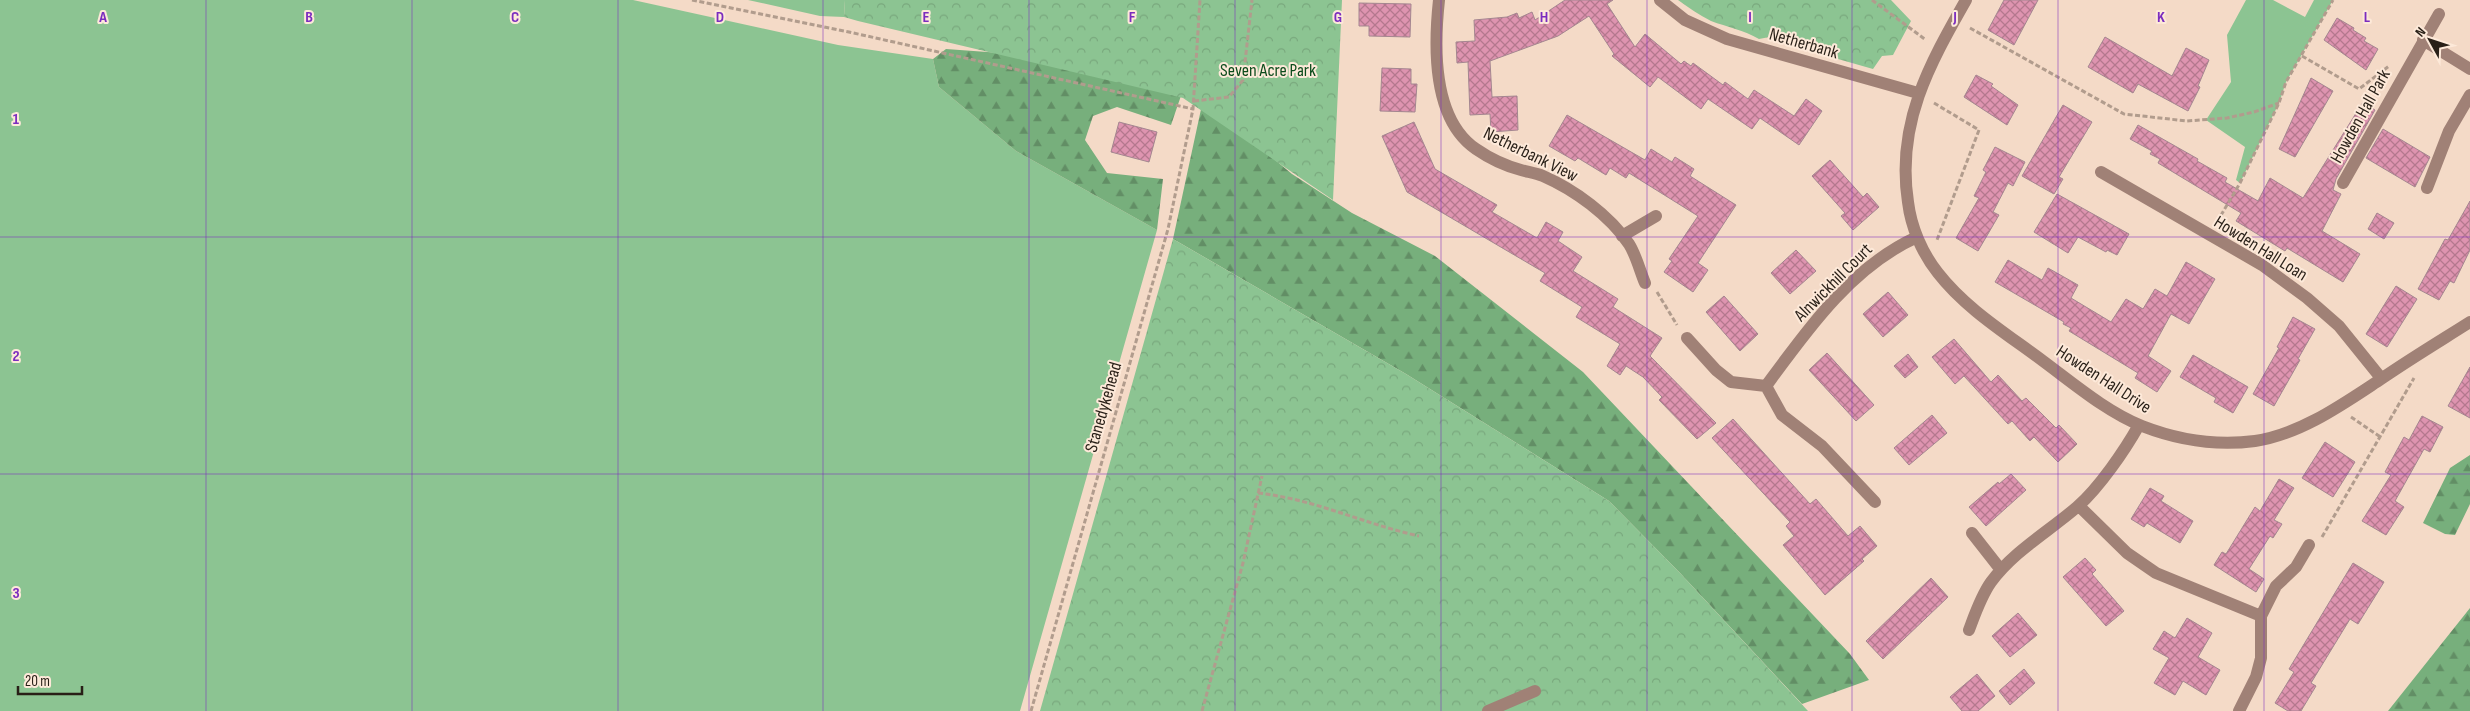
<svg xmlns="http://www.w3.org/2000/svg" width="2470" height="711" font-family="'Sofia Sans Condensed',sans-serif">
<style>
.grass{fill:#8cc492}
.forest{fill:url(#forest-firs)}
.park{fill:url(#park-crowns)}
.building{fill:url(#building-cross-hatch);stroke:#a48690}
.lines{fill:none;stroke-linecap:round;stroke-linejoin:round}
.path{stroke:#b19c8d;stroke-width:3;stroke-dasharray:5 2.5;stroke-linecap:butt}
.minor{stroke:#a08176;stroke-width:12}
.grid{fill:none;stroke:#7b2cbf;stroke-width:1;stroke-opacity:0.55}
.labels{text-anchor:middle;stroke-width:4;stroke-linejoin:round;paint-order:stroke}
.street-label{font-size:18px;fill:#281f17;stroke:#fde9d9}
.park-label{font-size:18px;fill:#0b4b1b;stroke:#fde9d9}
.grid-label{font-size:16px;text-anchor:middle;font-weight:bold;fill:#7b2cbf;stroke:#fde9d9;stroke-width:4;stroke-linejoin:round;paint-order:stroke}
</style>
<defs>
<pattern id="forest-firs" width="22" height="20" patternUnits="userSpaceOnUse" patternTransform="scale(1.25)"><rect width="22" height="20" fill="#77af7c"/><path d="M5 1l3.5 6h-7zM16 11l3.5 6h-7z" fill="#628e65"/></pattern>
<pattern id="park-crowns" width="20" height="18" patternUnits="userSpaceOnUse" patternTransform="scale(1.25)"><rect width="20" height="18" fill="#8cc492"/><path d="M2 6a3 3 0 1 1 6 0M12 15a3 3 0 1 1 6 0" fill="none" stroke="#79a87d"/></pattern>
<pattern id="building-cross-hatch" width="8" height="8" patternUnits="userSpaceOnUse" patternTransform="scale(1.25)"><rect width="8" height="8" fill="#de94b0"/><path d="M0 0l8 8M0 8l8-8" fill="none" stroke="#b4788e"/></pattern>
</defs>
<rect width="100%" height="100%" fill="#f4dac7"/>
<!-- grass -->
<path class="grass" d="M0 0H633L838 45 933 59 939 87 1016 151 1157 230 1020 711H0Z
M748 0H845L844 17 820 16Z
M2246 0H2273L2305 17 2314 0H2333L2286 82 2279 103 2240 183 2236 180 2245 147 2206 120 2231 82 2227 35Z"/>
<!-- forest -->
<path class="forest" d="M946 49 1139 63 1185 84 1171 125 1117 107 1093 116 1085 140 1107 173 1163 179 1157 230 1016 151 939 87 933 59Z
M1203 100 1292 174 1352 213 1435 256 1583 372 1850 654 1869 680 1802 704 1680 573 1609 501 1406 374 1173 239Z
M2470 455V504L2455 535 2445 534 2423 523 2450 468Z
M2470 608V711H2388Z"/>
<!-- park -->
<path class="park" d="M845 0H1342L1333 200 1183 98 858 21 844 17Z
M1678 0H1891L1911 21 1893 55 1882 56 1873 69 1838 59 1825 48 1780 35 1759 39C1744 30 1727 27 1711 21 1699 15 1689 8 1678 0Z
M1173 239 1406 374 1609 501 1680 573 1808 711H1040Z"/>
<!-- building -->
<path class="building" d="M1565 0H1613L1607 4 1635 47 1645 34 1681 64 1684 61 1691 66 1693 63 1723 85 1725 82 1748 99 1754 90 1794 116 1806 99 1822 111 1799 145 1760 118 1752 129 1708 99 1701 109 1658 77 1650 87 1612 56 1614 54 1589 16 1558 36 1490 61 1492 97 1517 96 1518 130 1491 132 1490 114 1470 115 1468 62 1457 63 1456 42 1475 41 1474 20 1507 17 1517 13 1519 18 1532 12 1535 20Z
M2004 0H2038L2014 45 1988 30Z
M1359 3 1411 4 1410 37 1369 36V26H1359Z
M2337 18 2354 28 2353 30 2366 38 2364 41 2378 49 2366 70 2324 40Z
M2105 37 2172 76 2186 48 2209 60 2198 86 2200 87 2188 111 2138 84 2133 93 2088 67Z
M1382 68 1411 69V84H1417L1415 112 1380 111Z
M1976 75 1993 84 1991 86 2018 105 2007 125 1964 97Z
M2311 78 2333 91 2295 157 2279 149Z
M2363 102 2375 110 2336 179 2333 190 2341 194 2322 231 2360 254 2343 282 2287 248 2285 251 2236 221 2241 213 2158 163 2160 159 2150 154 2152 151 2130 139 2138 125 2198 159 2197 161 2227 178 2225 182 2258 201 2270 178 2303 198Z
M2063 105 2092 122 2059 177 2063 179 2054 194 2022 176Z
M1567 115 1645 160 1651 149 1672 162 1675 157 1694 169 1690 176 1736 205 1698 263 1708 270 1693 292 1664 272 1672 261 1669 259 1698 216 1629 173 1626 178 1610 168 1606 175 1578 158 1575 161 1549 146Z
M1119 122 1157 132 1149 162 1111 152Z
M1414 122 1435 169 1497 205 1492 212 1537 238 1546 222 1563 232 1558 241 1582 257 1573 271 1618 299 1613 307 1662 338 1650 356 1716 423 1697 439 1659 400 1662 397 1643 377 1626 366 1620 375 1607 366 1620 344 1576 317 1582 307 1540 281 1545 273 1407 192 1382 136Z
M2383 129 2430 157 2415 187 2366 158Z
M1995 147 2025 162 2013 186 2008 183 1993 212 1999 215 1978 251 1956 238 1979 198 1974 196 1986 172 1983 170Z
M1830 160 1863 197 1867 193 1879 207 1853 230 1841 216 1845 213 1812 176Z
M2057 194 2129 234 2117 255 2107 250 2106 252 2078 237 2068 253 2034 232Z
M2470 201V250L2454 283 2450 281 2439 300 2418 289 2445 239 2448 240Z
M2377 213 2394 223 2384 239 2368 229Z
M1796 250 1816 271 1790 294 1771 273Z
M2008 260 2042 280 2048 268 2078 285 2071 298 2111 322 2126 299 2143 309 2155 289 2167 296 2186 262 2215 279 2189 324 2171 314 2148 356 2171 371 2157 392 2135 378 2138 373 2069 331 2071 328 2063 324 2064 322 1995 282Z
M2396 286 2417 299 2387 347 2366 334Z
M1888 292 1908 315 1883 337 1863 314Z
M1724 296 1758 334 1740 351 1706 312Z
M2293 317 2315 329 2298 359 2300 360 2274 406 2253 394 2279 348 2277 347Z
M1954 339 1991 382 1998 375 2022 401 2026 398 2056 428 2059 425 2077 444 2058 462 2034 437 2030 441 2012 421 2008 424 1964 376 1955 384 1932 357Z
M1827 353 1874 405 1856 421 1809 370Z
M1908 354 1918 367 1905 378 1894 366Z
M2193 355 2248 387 2233 413 2214 402 2216 398 2180 377Z
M2470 367V418L2448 406Z
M1932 415 1947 433 1909 465 1894 448Z
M2422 416 2443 427 2430 452 2424 449 2395 501 2404 507 2386 535 2362 521 2391 475 2385 472 2404 437 2409 440Z
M1733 419 1810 504 1816 499 1848 536 1860 526 1877 546 1862 559 1864 561 1825 595 1783 545 1794 536 1786 526 1790 522 1712 438Z
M2325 442 2355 462 2333 497 2302 478Z
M2011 474 2026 490 1986 526 1969 507 1998 482 1999 484Z
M2279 479 2294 488 2274 520 2282 524 2273 538 2270 536 2249 569 2264 579 2256 592 2214 565 2222 552 2226 554 2255 507 2260 511Z
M2150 488 2164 496 2161 501 2193 521 2180 543 2147 523 2144 527 2131 519Z
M2085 558 2096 570 2092 574 2124 611 2106 626 2063 577Z
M2353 563 2384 582 2358 624 2350 619 2311 683 2316 686 2301 711H2288L2275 703 2294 672 2289 669Z
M1931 578 1948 597 1883 659 1866 641Z
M2018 613 2037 635 2010 657 1992 636Z
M2187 618 2212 633 2198 657 2220 670 2206 695 2183 681 2175 695 2154 683 2169 658 2153 649 2164 631 2175 638Z
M2024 669 2035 683 2010 705 1999 691Z
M1977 674 1995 696 1978 711H1962L1950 697Z"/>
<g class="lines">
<!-- path -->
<path class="path" d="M692 0 849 32 1193 109
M1872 0 1926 40
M1970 28 2124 114 2187 121 2227 118 2254 112 2279 103
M2302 56 2359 89 2389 66
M1194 101 1229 97 1243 80 1252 0
M1934 103 1979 130 1937 240
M2217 222 2240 183 2279 103 2286 82 2333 0
M1657 292 1677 325
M2351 417 2379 436
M1258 493C1314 499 1364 524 1419 536
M2322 537 2414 378
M1031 711 1168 229 1193 109 1200 0
M1202 711 1243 563 1262 476"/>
<!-- minor -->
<path class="minor" d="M1439 0C1434 46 1432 119 1476 149 1489 158 1506 166 1521 170 1528 172 1536 173 1543 176 1575 190 1609 215 1629 244 1636 255 1640 271 1645 283
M1660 0 1685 20 1727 39 1918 93
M1966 0C1929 65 1896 124 1908 202 1911 227 1922 253 1938 273 1966 309 2007 334 2043 361 2074 384 2107 412 2142 426 2178 440 2217 446 2255 441 2301 434 2343 404 2381 379 2410 359 2440 341 2470 322
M2423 40 2470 69
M2101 172 2262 265 2307 298 2339 326 2381 378
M2343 183 2439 14
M2427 188 2449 131 2470 95
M1622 236 1656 216
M1687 338 1716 370 1731 382 1766 386 1782 415 1822 446 1875 502
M1766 386C1807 330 1851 267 1917 237
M2079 506 2127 553 2156 573 2261 616
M1972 533 2001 570
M1969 630C1975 614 1981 596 1991 582 2014 551 2048 532 2077 507 2099 488 2125 450 2139 425
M1488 711 1535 691
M2239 711 2256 677 2261 658V616L2276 586 2296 567 2309 545"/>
</g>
<!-- grid -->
<path class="grid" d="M206 0V711M412 0V711M618 0V711M823 0V711M1029 0V711M1235 0V711M1441 0V711M1647 0V711M1852 0V711M2058 0V711M2264 0V711M0 237H2470M0 474H2470"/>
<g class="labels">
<!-- street labels -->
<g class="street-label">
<text transform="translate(1804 43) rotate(16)" y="6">Netherbank</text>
<text transform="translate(2360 116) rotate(-61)" y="6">Howden Hall Park</text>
<text transform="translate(1531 154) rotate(26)" y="6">Netherbank View</text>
<text transform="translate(2261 248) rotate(32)" y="6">Howden Hall Loan</text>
<text transform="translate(1833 282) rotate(-45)" y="6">Alnwickhill Court</text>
<text transform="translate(2104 379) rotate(33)" y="6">Howden Hall Drive</text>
<text transform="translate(1103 407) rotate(-74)" y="6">Stanedykehead</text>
</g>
<!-- park labels -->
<g class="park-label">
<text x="1268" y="76">Seven Acre Park</text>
</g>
</g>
<g class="grid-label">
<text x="103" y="22">A</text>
<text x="309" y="22">B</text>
<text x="515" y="22">C</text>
<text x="720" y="22">D</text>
<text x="926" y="22">E</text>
<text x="1132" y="22">F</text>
<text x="1338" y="22">G</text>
<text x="1544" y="22">H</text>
<text x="1750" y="22">I</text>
<text x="1955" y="22">J</text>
<text x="2161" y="22">K</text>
<text x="2367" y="22">L</text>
<text x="16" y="124">1</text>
<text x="16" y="361">2</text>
<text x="16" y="598">3</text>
</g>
<!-- north arrow -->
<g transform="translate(2430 40) rotate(310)" stroke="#fde9d9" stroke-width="4" paint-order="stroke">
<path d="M0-4L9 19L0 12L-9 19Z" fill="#281f17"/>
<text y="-8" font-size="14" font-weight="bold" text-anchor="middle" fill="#281f17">N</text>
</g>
<!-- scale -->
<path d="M18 686v8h64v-8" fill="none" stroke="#281f17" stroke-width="2.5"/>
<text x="25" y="686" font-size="15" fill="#281f17" stroke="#fde9d9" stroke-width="4" paint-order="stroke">20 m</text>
</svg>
